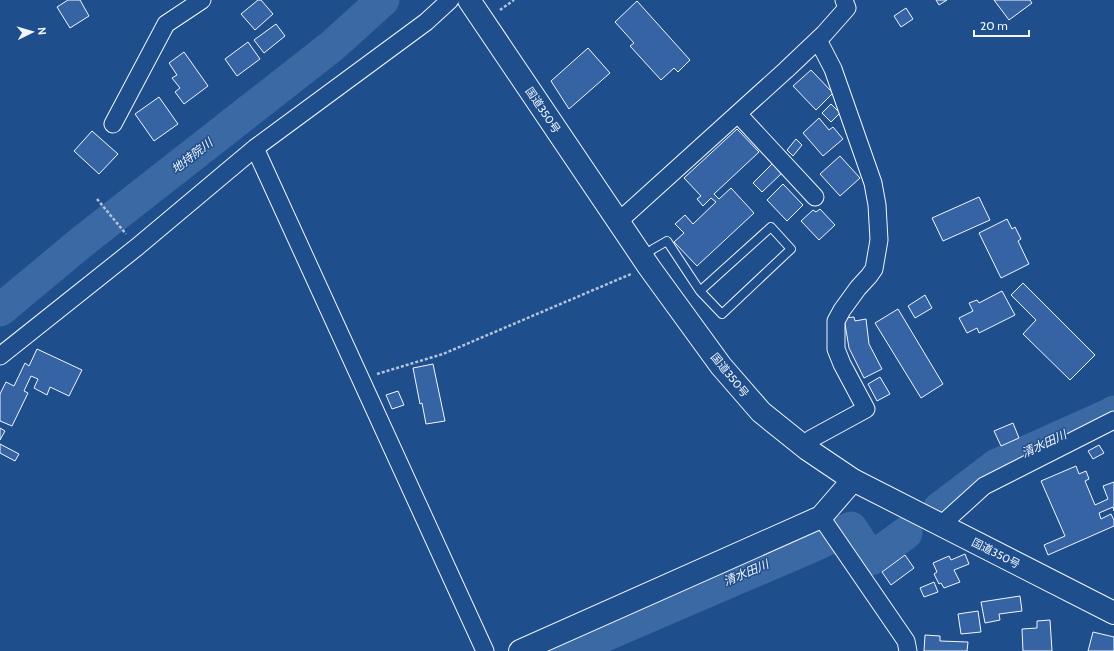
<svg xmlns="http://www.w3.org/2000/svg" width="1114" height="651" font-family="Cabin,'Noto Sans JP',sans-serif">
<style>
.lines{fill:none;stroke-linecap:round;stroke-linejoin:round}
.river{stroke:#3b69a3;stroke-width:33}
.building{fill:#3563a3;stroke:#f2f6ff}
.lane-casing{stroke:#f2f6ff;stroke-width:10}
.street-casing{stroke:#f2f6ff;stroke-width:19}
.secondary-casing{stroke:#f2f6ff;stroke-width:24}
.highway-casing{stroke:#f2f6ff;stroke-width:24}
.path{stroke:#b3c4dc;stroke-width:2.5;stroke-dasharray:3 2;stroke-linecap:butt}
.lane{stroke:#1f4e8c;stroke-width:8}
.street{stroke:#1f4e8c;stroke-width:17}
.secondary{stroke:#1f4e8c;stroke-width:22}
.highway{stroke:#1f4e8c;stroke-width:22}
.labels{text-anchor:middle;stroke-width:3;stroke-linejoin:round;paint-order:stroke}
.street-label{font-size:11px;fill:#f2f6ff;stroke:#1f4e8c}
.water-label{font-size:12px;font-style:italic;fill:#f2f6ff;stroke:#1f4e8c}
</style>
<rect width="100%" height="100%" fill="#1f4e8c"/>
<g class="lines">
<!-- river -->
<path class="river" d="M0 310 83 241 332 46 383 0
M939 509 997 465 1111 414 1114 412
M568 651 812 546 851 528 871 559 906 533"/>
</g>
<!-- building -->
<path class="building" d="M68 0H80L89 16 70 28 57 7Z
M258 0H261L273 14 255 30 241 14Z
M936 0H947L939 5Z
M994 0H1030L1032 3 1009 20Z
M637 1 690 60 678 72 674 68 661 80 630 46 634 43 615 22Z
M906 8 913 19 901 27 894 16Z
M276 24 285 36 264 53 254 40Z
M248 42 260 59 237 76 225 59Z
M588 48 610 73 569 109 551 81Z
M184 52 208 86 184 104 175 92 180 88 172 78 177 75 169 63Z
M811 70 833 93 816 110 793 86Z
M159 97 178 124 154 141 135 114Z
M831 104 840 113 831 122 822 113Z
M819 118 829 130 833 127 843 139 823 156 803 133Z
M737 129 759 152 714 194 719 199 731 188 754 213 697 266 674 242 684 233 675 224 685 215 693 224 716 202 711 198 703 206 697 199 701 196 684 178Z
M92 131 118 154 99 174 74 151Z
M796 139 802 145 793 156 787 150Z
M840 156 860 178 840 196 820 174Z
M773 163 782 173 762 192 753 183Z
M783 184 803 205 787 221 767 200Z
M979 197 990 220 943 241 932 218Z
M820 209 835 225 819 240 801 221 813 210 816 212Z
M1007 219 1012 229 1015 227 1021 239 1018 241 1029 264 1001 278 979 233Z
M1023 283 1095 355 1070 380 1023 334 1036 320 1011 295Z
M1002 291 1015 315 979 333 977 328 967 333 959 318 973 311 969 303 977 300 979 303Z
M925 295 932 308 915 318 908 306Z
M898 309 943 384 921 398 875 323Z
M854 317 855 321 866 319 869 344 882 369 864 378 849 348 844 318Z
M37 349 82 370 69 396 50 387 47 395 34 388 38 379 31 376 24 391 28 393 12 426 0 421V394L6 382 14 386 25 363 29 366Z
M433 364 445 421 426 424 422 403 420 404 413 368Z
M880 377 890 394 877 401 868 384Z
M398 391 404 405 392 409 386 395Z
M1013 423 1019 438 1001 446 994 431Z
M0 428 5 431 0 440Z
M0 444 19 454 15 461 0 453Z
M1099 445 1104 453 1093 459 1088 451Z
M1076 466 1079 474 1086 471 1089 479 1085 481 1095 505 1108 499 1103 486 1114 482V511L1113 507 1099 513 1101 519 1111 514 1114 520V526L1048 555 1044 545 1065 536 1041 481Z
M965 554 969 564 954 570 960 582 944 588 941 583 939 584 934 574 937 572 933 563 949 556 951 560Z
M905 555 914 568 891 585 882 572Z
M934 582 938 592 924 597 920 588Z
M1020 596 1022 611 999 614 1000 620 985 623 981 602Z
M978 611 981 632 961 634 958 614Z
M1050 620 1052 651H1023L1022 629 1037 628V621Z
M1093 632 1114 637V651H1088Z
M925 635 940 636V641L968 642 967 651H924Z"/>
<g class="lines">
<defs>
<path id="lane" d="M643 257 653 249 667 241 700 291 771 227 791 249 722 314 700 291"/>
<path id="street" d="M738 114 815 197
M113 124 166 24 202 0
M255 148 485 651
M619 221 786 70 824 34 847 8 844 0
M0 356 137 247 255 148 426 22 450 0
M807 449 811 439 866 409 842 364 836 349V321L842 310 858 288 869 276 874 269 879 240 877 205 873 183 833 69 818 40
M821 517 906 641 908 651
M941 525 984 486 1114 420"/>
<path id="secondary" d="M520 651 821 517 853 480"/>
<path id="highway" d="M469 0 649 267 721 366 761 412 807 449 853 480 1114 613"/>
</defs>
<!-- lane casing -->
<use href="#lane" class="lane-casing"/>
<!-- street casing -->
<use href="#street" class="street-casing"/>
<!-- secondary casing -->
<use href="#secondary" class="secondary-casing"/>
<!-- highway casing -->
<use href="#highway" class="highway-casing"/>
<!-- path -->
<path class="path" d="M500 10 514 0
M97 199 126 234
M377 374 443 354 631 274"/>
<!-- lane -->
<use href="#lane" class="lane"/>
<!-- street -->
<use href="#street" class="street"/>
<!-- secondary -->
<use href="#secondary" class="secondary"/>
<!-- highway -->
<use href="#highway" class="highway"/>
</g>
<g class="labels">
<!-- street labels -->
<g class="street-label">
<text transform="translate(543 110) rotate(56)" y="4">国道350号</text>
<text transform="translate(730 375) rotate(51)" y="4">国道350号</text>
<text transform="translate(996 553) rotate(27)" y="4">国道350号</text>
</g>
<!-- water labels -->
<g class="water-label">
<text transform="translate(192 156) rotate(-38)" y="4">地持院川</text>
<text transform="translate(1044 444) rotate(-25)" y="4">清水田川</text>
<text transform="translate(746 573) rotate(-23)" y="4">清水田川</text>
</g>
</g>
<!-- north arrow -->
<g transform="translate(32 32) rotate(85)" stroke="#1f4e8c" stroke-width="3" paint-order="stroke">
<path d="M0-3L7 15L0 10L-7 15Z" fill="#f2f6ff"/>
<text y="-6" font-size="11" font-weight="bold" text-anchor="middle" fill="#f2f6ff">N</text>
</g>
<!-- scale -->
<path d="M974 30v6h55v-6" fill="none" stroke="#f2f6ff" stroke-width="2"/>
<text x="980" y="30" font-size="12" fill="#f2f6ff" stroke="#1f4e8c" stroke-width="3" paint-order="stroke">20 m</text>
</svg>
